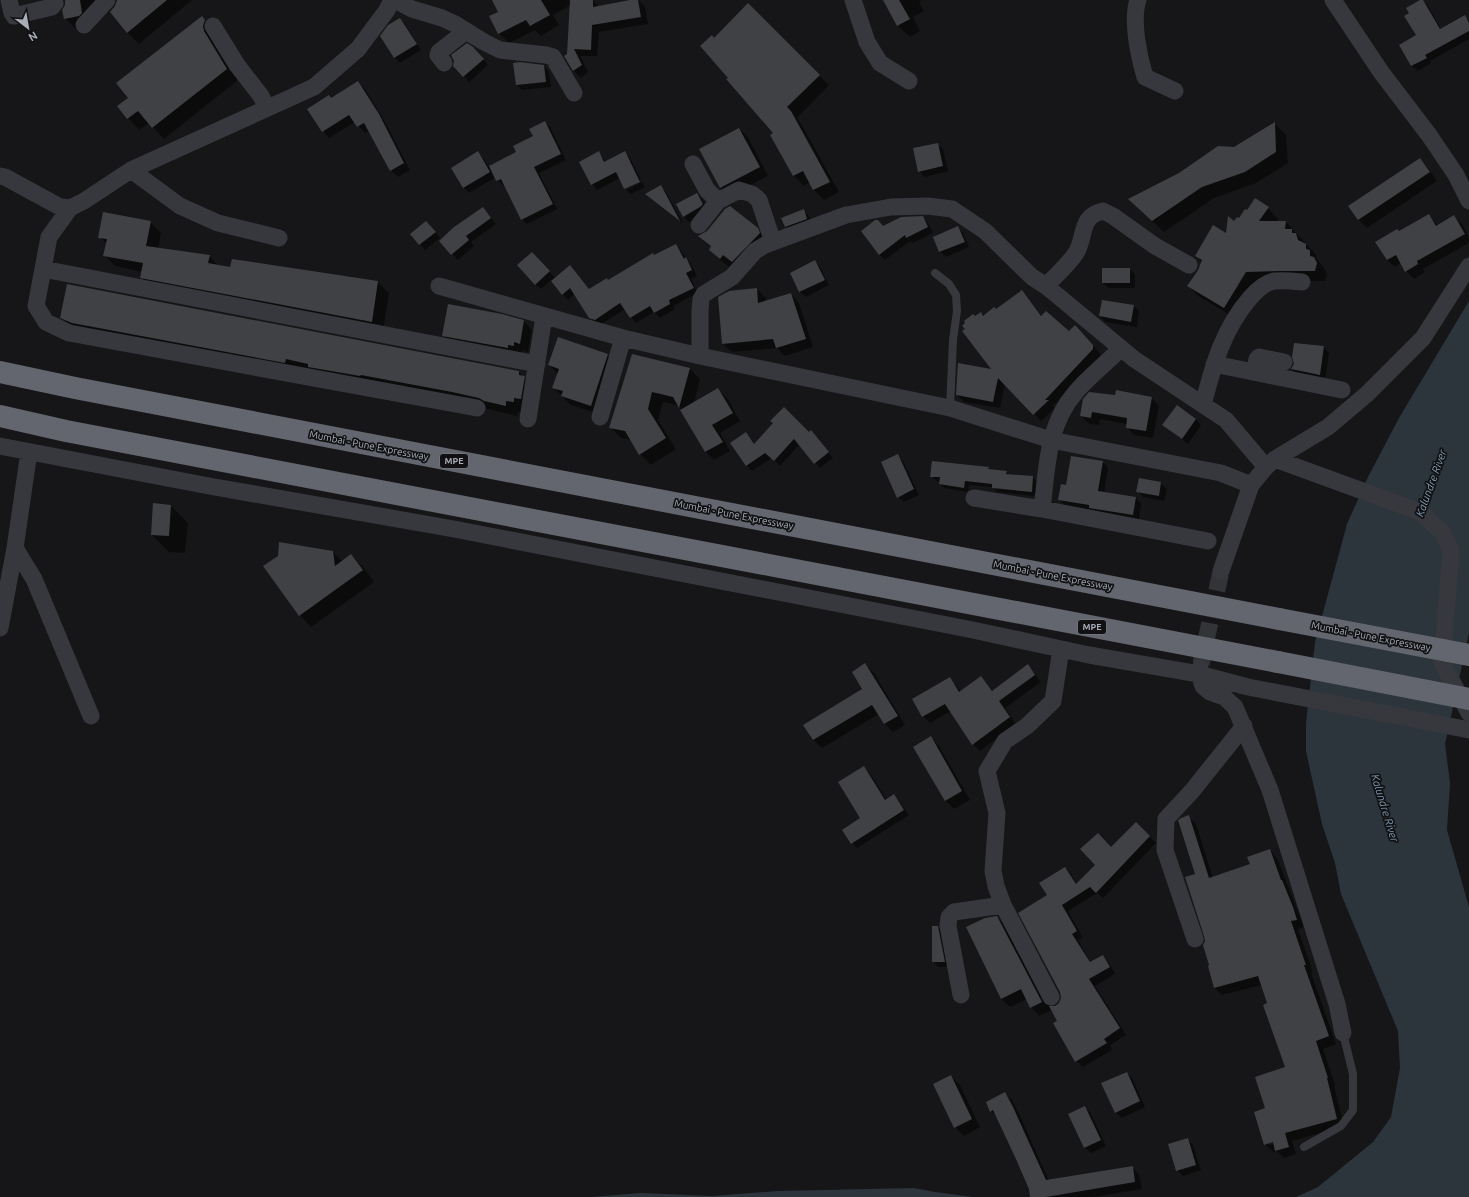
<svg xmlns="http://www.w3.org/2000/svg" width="1469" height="1197" font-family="Ubuntu,sans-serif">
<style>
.water{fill:#2c353c}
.shadow{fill:#0007;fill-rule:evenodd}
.building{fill:#404145}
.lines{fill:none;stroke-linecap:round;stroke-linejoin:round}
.minor-tunnel{stroke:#333438;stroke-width:17;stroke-dasharray:17 8;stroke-linecap:butt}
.service{stroke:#37383d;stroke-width:8}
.minor{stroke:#37383d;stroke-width:17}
.motorway{stroke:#63666e;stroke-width:22}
.motorway-bridge{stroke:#63666e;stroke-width:22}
.labels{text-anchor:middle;stroke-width:3.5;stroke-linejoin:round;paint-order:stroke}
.shield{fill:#111113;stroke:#7b7e86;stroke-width:1}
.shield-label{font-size:9px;font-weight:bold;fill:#a8adb8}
.street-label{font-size:10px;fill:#a8adb8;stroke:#111113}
.water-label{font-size:11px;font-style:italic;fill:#7f9bb3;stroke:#111113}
</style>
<rect width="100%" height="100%" fill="#161618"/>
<!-- water -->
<path class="water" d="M1469 301V633L1445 744 1450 783 1447 830 1469 907V1197H1296L1318 1187 1373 1142 1391 1117 1400 1068 1398 1031 1341 894 1335 863 1322 824 1306 751V723L1315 642 1347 524 1368 477 1399 418Z
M914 1188 935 1192 973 1197H591L641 1193 712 1196 777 1191Z"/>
<!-- shadow -->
<path class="shadow" d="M66 0H119L111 4 90 27 77 30 65 18Z
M119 0H192L139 44 127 32Z
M493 0H593L599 7 638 0 645 7 648 24 599 32 597 56H580L588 72 581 78 574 71 568 55 571 5 553 15 559 25 541 36 535 30 509 43 499 33 500 12Z
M884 0H922L919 2 924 11 913 17 920 31 910 37 898 26Z
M1422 0 1428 6 1441 29 1464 17 1469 21V39L1430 61 1431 63 1418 71 1412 66 1400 46 1418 36 1410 14Z
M748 5 829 85 797 118 800 122 839 192 824 200 814 190 810 182 804 186 794 176 771 135 775 134 729 78 714 39Z
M202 17 213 29 238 80 164 139 149 123 139 130 119 108Z
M400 19 405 24 421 50 400 63 395 58 381 36Z
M479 54 488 65 469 82 464 76Z
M544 66 549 72 551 87 522 90 517 85Z
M358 82 365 89 385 122 410 170 398 177 391 170 369 131 365 133 355 122 329 138 323 131 332 99Z
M544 122 550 127 566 160 539 173 557 209 527 224 522 219 505 185 503 186 496 177 469 193 464 188 478 153 483 158 489 167 517 153 534 137Z
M1275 124 1286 135 1288 163 1256 183 1214 198 1164 232 1141 211 1234 148Z
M739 129 748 137 768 176 729 196 721 188 700 149Z
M937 144 943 149 948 171 925 177 919 171Z
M599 153 606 162 625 153 630 158 641 180 626 187V189L620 178 597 190 592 184Z
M1420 159 1428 168 1437 181 1367 228 1358 219Z
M642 182 645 187 631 194 626 190Z
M661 186 666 192 683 223 652 199Z
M697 194 702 199 708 210 706 213 689 222 683 216Z
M483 208 496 224 471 242 474 246 458 260 440 241Z
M1268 208 1278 219 1276 222H1286L1316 255V258L1324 268 1327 275 1325 281H1292L1257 282 1235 318 1198 296 1188 285 1202 262 1196 256 1227 235 1234 222 1239 219Z
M803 211 809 216 812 224 791 232 786 226Z
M1429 215 1438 226 1454 217 1462 224 1469 237V243L1423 269 1425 272 1414 279 1406 271 1401 263 1395 267 1387 260 1399 232Z
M922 217 928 223 933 233 913 243 910 241 885 260 879 254Z
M150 222 161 233 158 249 209 256 219 266 378 282 389 293 383 332 153 288 142 277V272L115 266 104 255 107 244 100 237Z
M432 228 440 238 425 250 420 244Z
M958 228 963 233 969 247 946 257 940 251Z
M757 229 766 238 741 270 732 263 729 267 718 258 710 250 712 247 700 236Z
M676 245 691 264 697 276 691 279 698 293 673 306 675 309 660 318 654 312 636 323 625 309 600 325 595 323 590 317 575 294 568 300 551 280 541 289 535 284 538 259 555 278 570 266 590 290Z
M815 262 820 267 829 285 806 297 800 292 791 273Z
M1129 269 1135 274V288H1109L1103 283Z
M757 289 765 297 766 302 791 294 799 303 813 347 785 356 777 348 732 352 723 344 719 298Z
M1021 291 1042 316 1069 332 1075 327 1100 353V356L1053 406 1055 408 1041 421 1005 384 1000 408 964 402 957 395 993 370 975 317 981 313 984 316 996 310Z
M1134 306 1139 311 1137 327 1105 322 1100 316Z
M502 315 524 321 532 330 528 352 523 350 522 354 452 344 443 335Z
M61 317 519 372 536 388 525 413 518 412 517 416 464 403 73 329Z
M1324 347 1329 353 1325 380 1297 375 1292 369 1295 364Z
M607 355 616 363 599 414 571 405 553 387 558 374 549 365Z
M633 355 690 369 700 379 694 403 718 389 727 398 740 421 720 433 730 451 714 460 706 452 679 406 663 402 658 420 676 449 651 465 640 454 632 440 621 438 610 427Z
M1116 396 1152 398 1159 406 1153 438 1134 435 1127 427V424L1100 419 1099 425 1089 424 1081 416Z
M1196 419 1201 425 1188 444 1164 425Z
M775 423 809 433 816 437 833 458 820 468 800 444 780 466 772 458 752 471 747 466 731 443 746 433 755 444Z
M897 455 903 461 919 495 904 502 898 497Z
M1103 462 1108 468 1104 493 1136 498 1141 503 1139 520 1096 513 1092 510 1064 505 1059 499 1067 487Z
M988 468 990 470 1006 472 1010 475 1033 477 1037 482 1036 496 997 492 993 487 969 485 968 492 944 488 940 484V481H936L932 476Z
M1140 479 1161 483 1167 489 1164 501 1143 497 1138 491Z
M171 506 188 523 185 553 169 552 152 535Z
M333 552 343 562 351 555 363 567 374 582 311 627 300 615Z
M865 664 874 673 905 725 893 732 885 724 879 714 822 748 813 740 864 689Z
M1028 666 1041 682 1005 708 1016 724 980 751 973 744 951 711 930 723 923 716 949 678 956 685 961 692 981 677 993 691Z
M930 737 939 746 970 800 954 809 945 800Z
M864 767 869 772 887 800 894 796 899 801 909 815 857 848 852 843 862 818Z
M1188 817 1196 824 1213 878 1251 865 1270 850 1277 858 1304 927 1298 929 1313 973H1311L1336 1044 1323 1049 1335 1085 1334 1086 1344 1126 1292 1141 1296 1154 1284 1158 1277 1151 1273 1152 1265 1144 1266 1109 1286 1068 1268 1004 1262 985 1222 995 1214 987 1206 941ZM1277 1140 1278 1142 1269 1145V1143Z
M1136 824 1156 843 1103 898 1097 893 1068 911 1083 938 1078 940 1091 963 1103 956 1109 963 1115 974 1095 986 1126 1035 1110 1045 1112 1050 1083 1067 1076 1061 1052 1010 1039 1016 1031 1007 1027 999 1010 1007 1001 999 997 917 1006 926 1049 1007H1056L1060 1003 1062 998 1048 895 1065 868 1071 874 1077 884Z
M938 927 943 932 950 967H938L933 961Z
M1126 1073 1132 1078 1145 1107 1122 1118 1116 1113 1103 1084Z
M951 1076 960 1085 980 1127 964 1136 955 1127Z
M1004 1093 1012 1100 1020 1116 1049 1181 1132 1167 1139 1174 1142 1189 1094 1197H1031L1030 1189 998 1118 991 1111Z
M1084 1107 1090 1112 1106 1146 1091 1153 1085 1148 1069 1114Z
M1187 1139 1193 1145 1201 1170 1183 1176 1177 1170Z"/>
<!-- building -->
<path class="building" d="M65 0H80L82 13 79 16 64 19 62 10 65 5Z
M117 0H167L127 33 110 12 115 6Z
M492 0H541L550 15 530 26 526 20 498 34 489 16 498 12Z
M570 0H593V7L630 0H638L641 17 592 25 591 50 574 49 582 65 573 71 564 56 567 54Z
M883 0H899L910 19 897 26Z
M1420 0H1423L1440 29 1465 15 1469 23V31L1425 55 1427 58 1411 66 1399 45 1416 35 1404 16 1409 13 1406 8Z
M748 3 820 75 787 107 791 111 830 182 813 190 803 171 793 176 770 135 773 133 726 79 728 78 700 46 712 35 714 38Z
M202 16 205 20 203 26 204 31 227 69 152 128 138 111 127 119 117 106 128 98 116 83Z
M400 18 417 44 394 58 380 36 388 25Z
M467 43 473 47 484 59 463 77 453 66 454 61 451 55Z
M520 62 544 65 546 82 516 85 513 63Z
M358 81 379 114 404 163 390 171 364 123 357 127 349 115 322 132 307 109 329 95 331 98Z
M545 121 561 154 534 167 553 204 521 220 501 179 496 181 489 166 516 152 513 146 533 136 529 129Z
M1275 122 1276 152 1245 172 1202 187 1152 221 1128 199 1179 173 1218 146 1234 147Z
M739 128 760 167 720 188 699 149Z
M938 143 943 166 918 172 913 148Z
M478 151 490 172 463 188 451 168Z
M599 151 604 162 625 151 640 182 624 189 616 172 591 185 579 162Z
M1420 158 1430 172 1358 220 1348 206Z
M661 185 680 221 645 194Z
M697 193 703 204 700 207 683 217 676 204Z
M1255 198 1269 207 1259 221H1286L1285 229H1292V233H1296L1298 240 1306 244V249L1310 250V256L1314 257 1317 263 1315 271H1281L1246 272 1224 308 1187 286 1198 270 1202 260 1195 256 1213 225 1226 233 1228 216 1234 221 1237 217 1239 218 1245 209 1247 210Z
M730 206 758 228 760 233 732 262 723 255 720 259 709 250 711 246 698 236 707 231 725 209Z
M483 207 491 218 466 236 469 240 451 255 439 241 454 227Z
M804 209 807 219 785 227 781 218Z
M103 212 151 221 146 246 210 255 208 263 230 267 232 259 378 281 372 322 140 278 143 263 103 256 107 239 98 238Z
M1429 214 1436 226 1454 215 1465 234 1417 261 1418 264 1405 272 1396 255 1387 260 1375 242 1397 229 1399 231Z
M923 216 928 227 906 238 905 235 879 255 861 231 875 220H878L883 226 901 217Z
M426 221 436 232 419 245 410 234Z
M958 226 965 242 939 252 933 237Z
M676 244 684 259 686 257 692 270 686 273 694 288 669 300 670 304 654 313 650 306 630 318 620 303 595 320 589 318 570 288 562 295 551 281 570 265 589 289 607 278 608 280 653 253 654 255Z
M532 252 550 271 535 285 517 265Z
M815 260 825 280 799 292 790 273Z
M1102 268H1130V283H1102Z
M67 284 519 371V375L525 376 521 399 514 398V402L506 401V406L484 401 479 398 452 392 361 375 360 376 308 367V364L286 359 285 363 72 323 60 318Z
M757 288 758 303 791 293 806 339 776 348 773 339 722 344 718 297 729 291Z
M1022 290 1041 316 1046 311 1069 331 1075 325 1093 345V349L1045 400H1049L1033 415 998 378 993 402 956 395 958 363 991 369 962 331 965 329 962 326 965 323 964 321 973 314 975 316 981 312 983 316 994 307 996 309Z
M1102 300 1134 305 1131 322 1099 316Z
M448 304 502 314 524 320 520 344 514 342V346L508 345V348L442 336Z
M558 337 608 354 591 406 561 396 563 391 552 388 559 369 548 365Z
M1294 343 1324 346 1320 375 1291 369 1294 364 1292 357Z
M632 354 690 368 679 408 673 397 652 392 648 409 666 438 639 455 625 431 609 428Z
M718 388 733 413 712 425 723 442 705 452 680 410Z
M1116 390 1152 397 1146 431 1126 428 1127 418 1092 412 1091 418 1080 416 1083 399 1089 392 1115 395Z
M1177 405 1196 419 1182 439 1162 425Z
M784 407 809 432 811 430 829 452 814 464 794 439 774 461 765 453 746 466 730 443 746 432 754 444 773 423 770 421Z
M898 454 914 489 897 498 881 462Z
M1071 456 1103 461 1098 491 1136 497 1133 515 1089 508V505L1058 500 1061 484 1066 485Z
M932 461 989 467 988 469 1007 471 1006 474 1033 476 1032 492 992 488V484L965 481 964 488 939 484 940 477H930Z
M1139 478 1161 482 1159 496 1136 492Z
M153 503 171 505 169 536 151 535Z
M279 542 333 551 335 566 351 554 363 570 299 616 263 566 278 556Z
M865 663 898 716 884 724 872 705 813 740 803 725 862 689 852 672Z
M1028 664 1035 675 999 701 1010 717 972 745 945 704 922 717 912 699 950 677 959 692 981 676 992 691Z
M931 736 962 791 945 801 913 747Z
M864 766 885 800 894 794 904 810 851 844 842 830 860 818 838 782Z
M1189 815 1209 878 1250 864 1247 857 1270 849 1281 880H1282L1293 907 1297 920 1291 921 1306 965H1304L1329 1036 1316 1041 1328 1078H1327L1337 1119 1285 1133 1289 1147 1275 1151 1273 1142 1264 1145 1254 1112 1265 1108 1255 1077 1285 1067 1263 1005 1267 1003 1258 976 1214 988 1208 966 1209 965 1203 945 1205 941 1204 936 1185 877 1195 874 1178 820 1181 818Z
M1136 822 1150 836 1096 893 1090 887 1062 905 1077 931 1072 934 1090 962 1103 955 1110 967 1089 979 1120 1028 1104 1039 1107 1043 1075 1062 1053 1023 1057 1021 1049 1006H1055L1059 1003 1061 998 1060 992 1018 913 1047 895 1039 883 1065 867 1076 884 1095 865 1080 849 1098 833 1111 847Z
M997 916 1042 1002 1030 1008 1021 989 1001 999 966 927 985 918Z
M932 926H938L945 962H932Z
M1127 1072 1140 1101 1115 1113 1101 1083Z
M951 1075 972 1119 954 1128 933 1084Z
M1005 1092 1013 1107 1046 1180 1133 1166 1135 1182 1046 1197H1030L1029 1189 1015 1157 993 1110 990 1112 986 1102Z
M1085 1106 1101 1140 1084 1148 1068 1114Z
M1188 1138 1196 1165 1176 1171 1168 1144Z"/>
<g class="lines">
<!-- minor-tunnel -->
<path class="minor-tunnel" d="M1201 664 1221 571"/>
<!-- service -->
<path class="service" d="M935 273 949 284 956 295 957 311 953 340 950 408
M1304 1147 1341 1126 1353 1110V1074L1343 1033"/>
<!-- minor -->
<path class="minor" d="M9 0 12 13 14 16 52 7 55 3 54 0
M392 0 387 10 358 49 314 87 131 170 84 201 70 208 49 237 36 306 46 322 69 333 477 408
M395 0 412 9 442 18 455 24 484 42 500 50 546 55 553 57 574 93
M853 0 867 42 880 63 909 81
M1138 0C1131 20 1139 57 1145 77L1175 91
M1333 0 1381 72 1429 135 1456 175 1469 201
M84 25 107 0
M213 26 237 65 261 96 267 108
M444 63 438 55 439 52 466 31
M693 164 707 190 718 201
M131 170 180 206 218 223 279 238
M0 176 5 177 60 207 70 208
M699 225 718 201 739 190 752 194 759 200 773 242
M43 269 537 364
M439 286 623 338 700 356 950 408 1051 440 1221 473 1251 485
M1046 286C1055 276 1068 265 1076 253 1086 237 1079 216 1103 211L1113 216 1155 246 1189 265
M1121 348C1106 364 1088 377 1075 393 1047 425 1047 469 1042 509L1208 541
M700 356V311L701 299 704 294 732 277 755 251 765 245 846 215 891 207 928 206 952 209 985 231 1032 277 1046 286 1134 359 1226 420 1266 467
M1214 364 1342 390
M1255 372 1257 359 1259 357 1284 362
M1203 405C1213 366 1223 329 1250 298 1256 291 1265 283 1274 281 1283 280 1293 281 1302 282
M600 417 623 338
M528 419 544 316
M0 446 209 486 454 529 968 629 1089 655 1199 674 1248 687 1469 730
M1275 459 1420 512 1442 532 1451 550 1442 663 1469 713
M974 498 1042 509
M15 548 34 579 91 716
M1221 571 1251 485 1266 467 1275 459 1328 427 1367 394 1423 338 1469 266
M0 628 15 548 29 452
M1200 668 1199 674 1203 686 1210 692 1224 697 1235 707 1270 790 1337 1004 1343 1033
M1003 905 1051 997
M1195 939 1165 850 1166 819 1192 791 1244 726
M961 995 948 926 949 917 954 912 1003 905 996 886 993 871 997 813 987 771 1005 741 1027 726 1053 701 1061 649"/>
<!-- motorway -->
<path class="motorway" d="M0 372 75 388 1279 619
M0 416 66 431 1278 662"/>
<!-- motorway-bridge -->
<path class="motorway-bridge" d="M1279 619 1469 655
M1278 662 1469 699"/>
</g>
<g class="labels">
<!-- shield labels -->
<g class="shield">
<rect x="440" y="454" width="28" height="14" rx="3"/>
<rect x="1078" y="620" width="28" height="14" rx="3"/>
</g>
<g class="shield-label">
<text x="454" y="464">MPE</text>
<text x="1092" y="630">MPE</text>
</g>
<!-- street labels -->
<g class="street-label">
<text transform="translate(369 445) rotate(11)" y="4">Mumbai - Pune Expressway</text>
<text transform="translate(734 514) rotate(11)" y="4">Mumbai - Pune Expressway</text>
<text transform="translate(1053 575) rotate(11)" y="4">Mumbai - Pune Expressway</text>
<text transform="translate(1371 636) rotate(11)" y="4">Mumbai - Pune Expressway</text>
</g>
<!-- water labels -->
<g class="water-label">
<text transform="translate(1431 483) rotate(-70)" y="4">Kalundre River</text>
<text transform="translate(1385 808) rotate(73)" y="4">Kalundre River</text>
</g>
</g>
<!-- north arrow -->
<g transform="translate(28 28) rotate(149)" stroke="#111113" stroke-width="3" paint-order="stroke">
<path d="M0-3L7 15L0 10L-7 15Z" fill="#a8adb8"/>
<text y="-6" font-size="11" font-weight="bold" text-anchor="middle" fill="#a8adb8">N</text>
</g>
</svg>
